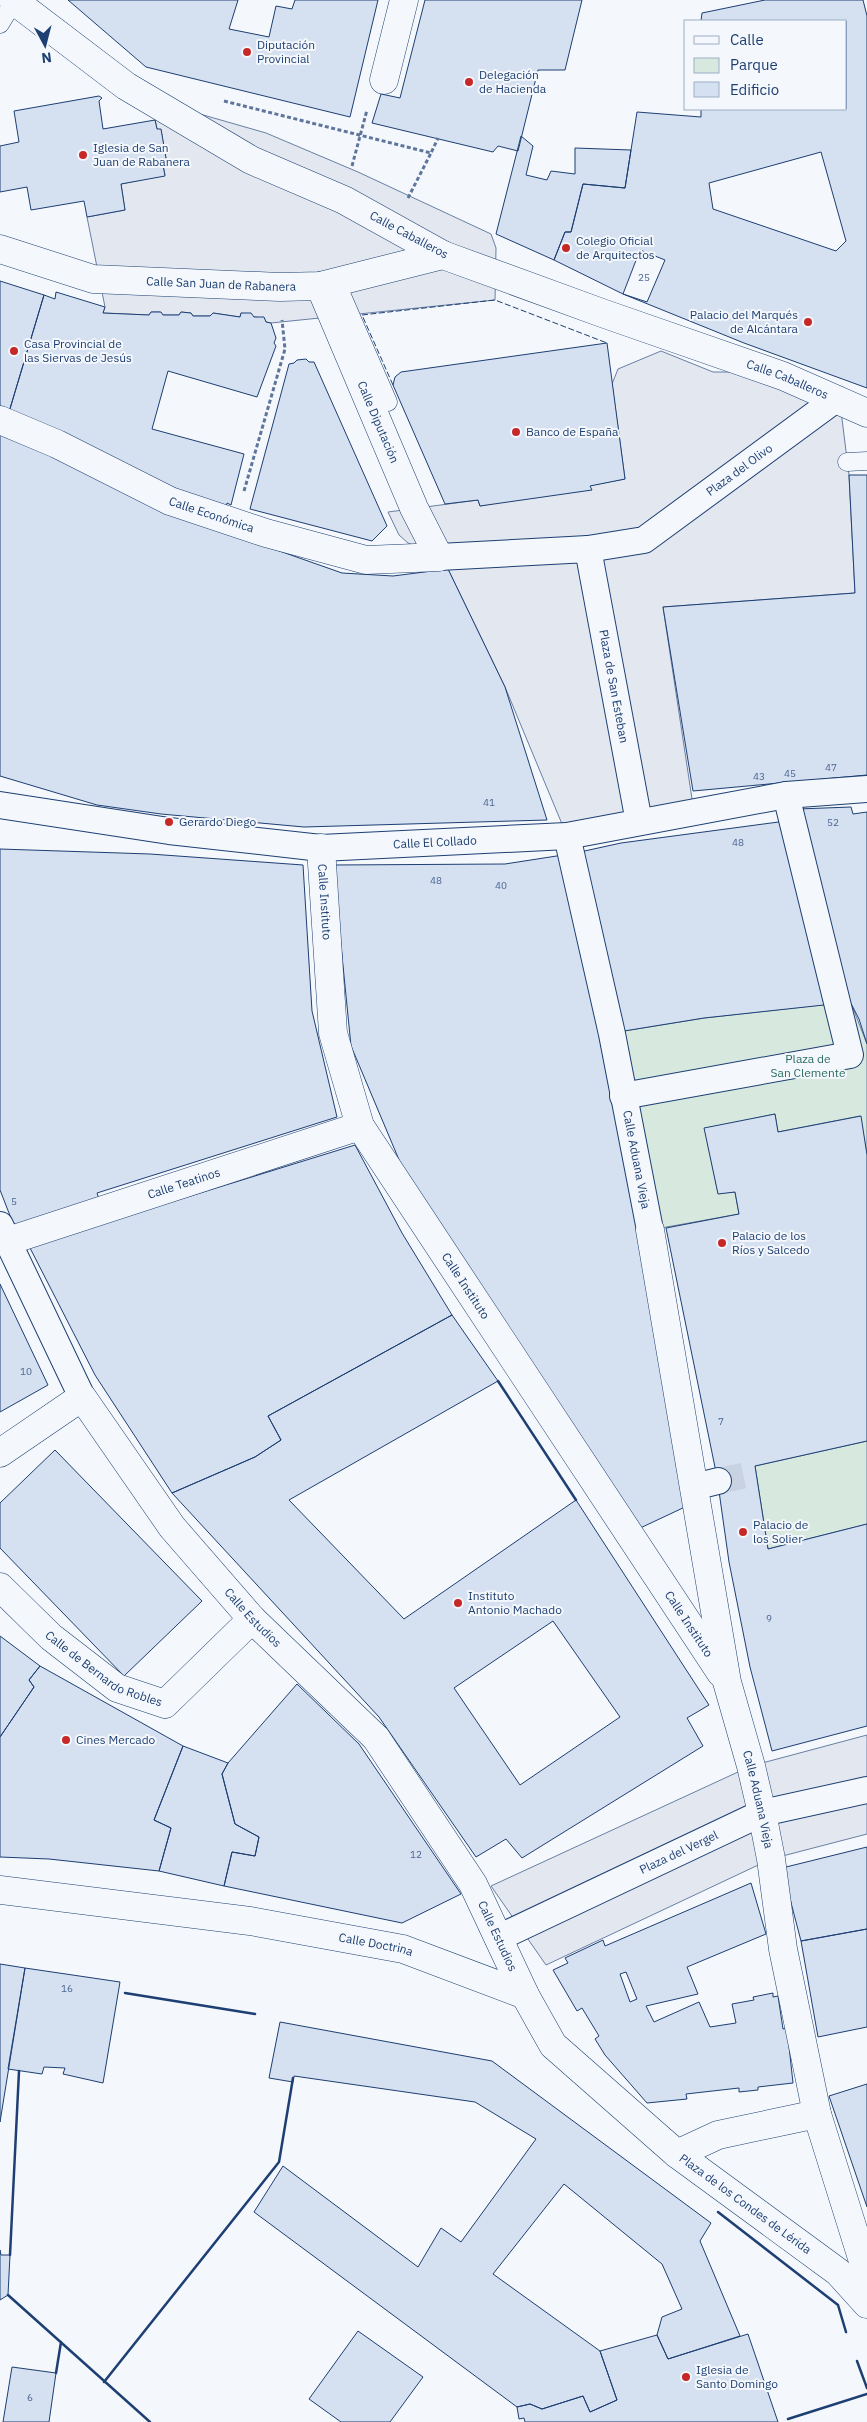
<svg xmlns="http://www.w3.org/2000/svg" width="867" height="2422" font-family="'IBM Plex Sans',sans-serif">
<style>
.green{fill:#d7e8df;stroke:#687fa3}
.parking{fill:#e3e8f0;stroke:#687fa3}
.building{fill:#d5e0f0;stroke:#1d3f73;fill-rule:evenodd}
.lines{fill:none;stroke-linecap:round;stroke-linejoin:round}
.pedestrian-tunnel{stroke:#c9d2e0;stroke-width:26;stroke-dasharray:26 13;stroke-linecap:butt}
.service-casing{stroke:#1d3f73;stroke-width:19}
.pedestrian-casing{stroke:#1d3f73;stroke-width:28}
.minor-casing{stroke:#1d3f73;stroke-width:29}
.tertiary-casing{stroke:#1d3f73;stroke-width:29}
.path{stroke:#5e769c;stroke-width:3;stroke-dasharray:4 2.5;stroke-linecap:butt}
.service{stroke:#f4f7fb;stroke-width:18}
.pedestrian{stroke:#f4f7fb;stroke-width:26}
.minor{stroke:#f4f7fb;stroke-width:28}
.tertiary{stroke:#f4f7fb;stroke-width:28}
.fence{stroke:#1d3f73;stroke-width:1;stroke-dasharray:6 2.5;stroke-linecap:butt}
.wall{stroke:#1d3f73;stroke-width:2.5}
.poi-dot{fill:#c62828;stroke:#f4f7fb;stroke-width:2}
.labels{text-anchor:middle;stroke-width:4;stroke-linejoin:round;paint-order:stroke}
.number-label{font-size:10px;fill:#4b6792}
.poi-label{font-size:12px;fill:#1d3f73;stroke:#f4f7fb;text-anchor:start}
.street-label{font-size:12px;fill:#1d3f73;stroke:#f4f7fb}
.park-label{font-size:12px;fill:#2c6c60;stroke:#f4f7fb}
</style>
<rect width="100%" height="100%" fill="#f4f7fb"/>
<!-- green -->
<path class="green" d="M838 1003H851L867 1044V1155L860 1116 778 1132 775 1114 705 1129 718 1193 735 1192 739 1214 650 1230 624 1031 704 1018Z
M867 1441V1524L768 1549 755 1466Z"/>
<!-- parking -->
<path class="parking" d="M151 100 266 133 358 172 491 234 496 248 495 300 271 323 266 322 264 318 254 317 241 313 240 317 213 313 210 316H193L191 313 181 312 179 315H163L160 312H151L149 315 103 313 105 307 87 217 125 210 121 184 165 175 163 165 167 164 161 130 157 129Z
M661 351 713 372H744L841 411 849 475 855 593 663 607 694 812 567 836 505 687 448 569 439 557 408 543 399 535 388 512 478 500 480 506 625 479 612 384 618 369Z
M867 1735V1834L771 1859 546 1965 491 1886 751 1766Z"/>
<!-- building -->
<path class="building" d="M68 0H238L229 29 269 37 276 6 292 9 295 0H378L350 117 146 67Z
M425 0H582L565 70H538L518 151 498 146 493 152 372 123 381 94 400 98Z
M765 0H863L867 16V388L744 343 623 294 554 260 565 232H571L583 184 625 188 637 112 701 117V109H846V21H701L702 13ZM821 152 846 241 836 251 713 209 709 183Z
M99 96 102 98 99 101 103 129 155 120 157 129H161L167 164 163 165 165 176 121 184 125 210 87 217 84 201 31 210 27 187 0 192V146L19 142 14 111Z
M521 136 533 146 526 175 547 180 551 171 575 174V148L631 150 625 188 583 184 571 232H565L554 260 496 234Z
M640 250 665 260 647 302 623 294Z
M0 281 44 295 9 412 0 408Z
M56 292 105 307 103 313 149 315 151 312H161L163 315H179L181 312 191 313 193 316H210L213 313 240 317 241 313H251L254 317H264L266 322 271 323 276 338 274 343 276 346 257 397 168 371 152 429 244 454 231 505 227 503 225 511 9 412 44 295 55 299Z
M607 343 625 479 590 486 592 490 480 506 478 500 445 504 393 385 395 377 401 372Z
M306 359 309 362H314L387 526 372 541 250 509 289 364 294 363 297 360Z
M0 433 197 522 342 573 393 576 448 569 505 687 547 820 304 827 161 814 97 805 0 776Z
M849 475H867V775L693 791 663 607 855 593Z
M851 807 853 814 867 812V1044L859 1019 842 986 798 809Z
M786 821 824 1005 704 1018 624 1031 580 852 621 843Z
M0 849 150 854 303 865 312 1011 337 1117 97 1193 101 1205 16 1231 0 1190Z
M563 855 638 1231 687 1506 636 1530 405 1174 351 1046 333 865 505 864Z
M775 1114 778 1132 861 1116 867 1155V1441L755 1466 768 1549 867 1524V1726L772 1751 750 1667 729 1562 717 1477 666 1228 739 1214 735 1192 718 1194 704 1128Z
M355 1145 402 1233 452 1315 268 1416 281 1440 255 1457 172 1493 95 1375 29 1246Z
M0 1284 48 1385 0 1412Z
M452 1315 498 1381 289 1500 404 1619 576 1500 709 1705 687 1718 703 1746 522 1858 506 1839 476 1857 379 1717 172 1493 255 1457 281 1440 268 1416ZM553 1621 620 1717 520 1785 454 1688Z
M55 1450 202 1601 124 1676 0 1548V1503Z
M0 1636 40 1666 29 1680 34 1687 0 1737Z
M40 1666 183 1746 154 1820 171 1828 159 1871 49 1859 0 1857V1737L34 1687 29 1680Z
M297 1684 359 1744 461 1894 402 1923 224 1886 232 1852 255 1856 259 1837 235 1824 222 1774 228 1763Z
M183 1746 228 1763 222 1774 235 1824 259 1837 255 1856 232 1852 224 1886 159 1871 171 1828 154 1820Z
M867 1847V1929L801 1941 782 1868Z
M751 1883 766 1934 687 1967 698 1994 646 2006 654 2022 699 2002 710 2027 736 2023 732 2004 754 2000 753 1997 773 1993V1997L778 1996 783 2029 787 2028 793 2083 758 2087V2090L739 2092V2088L686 2094 687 2099 647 2103 605 2055 595 2039 599 2036 582 2008 577 2011 553 1970 568 1963 565 1958 603 1940 605 1946ZM626 1972 637 1999 630 2002 620 1974Z
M867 1929V2027L818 2037 801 1941Z
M0 1964 25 1968 0 2122Z
M25 1968 120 1982 103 2083 63 2074 65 2068 44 2067 42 2074 8 2069Z
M280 2022 492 2061 711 2223 700 2241 740 2336 668 2359 657 2335 662 2317 682 2309 662 2264 564 2184 493 2274 600 2351 617 2400 590 2412 583 2396 542 2409 530 2404 517 2407 254 2212 283 2166 418 2267 441 2228 461 2242 536 2139 475 2102 294 2076 293 2082 269 2078Z
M867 2084V2207L829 2096Z
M0 2250 1 2255H10L8 2295 0 2300Z
M358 2331 423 2377 390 2422H341L309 2399Z
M748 2334 778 2422H525L524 2418 519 2419 517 2407 530 2404 542 2409 583 2396 590 2412 617 2400 600 2351 657 2335 668 2359Z
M12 2367 56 2373 49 2422H3Z"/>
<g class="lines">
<!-- pedestrian-tunnel -->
<path class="pedestrian-tunnel" d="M718 1481 756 1473"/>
<defs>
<path id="service" d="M0 24 14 1
M336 282 388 402
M847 462 867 461"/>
<g id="pedestrian">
<path id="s1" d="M588 549 644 540 836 399"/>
<path id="s2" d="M439 557 588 549 639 822"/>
<path id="s3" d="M0 805 169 831 321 848 567 836 786 795 867 789"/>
<path id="s4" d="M567 836 612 1034 650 1230"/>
<path d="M623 1096 850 1055 786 795"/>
<path d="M0 1225 82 1397"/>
<path d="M694 1487 718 1481"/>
<path id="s5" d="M498 1938 762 1813 867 1790"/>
</g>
<g id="minor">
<path d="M13 0 126 86 251 160 344 200 443 255"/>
<path d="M384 80 404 0"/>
<path id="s6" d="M0 420 57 444 170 501 266 533 366 560 439 557 414 508 320 286"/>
<path id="s7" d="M321 848 333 1033 360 1126 721 1673"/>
<path id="s8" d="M650 1230 727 1682 751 1766 762 1813 771 1859 783 1949 817 2114 867 2274"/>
<path id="s9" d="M8 1241 360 1126"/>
<path id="s10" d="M0 1453 82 1397 172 1527 252 1619 376 1738 473 1884 525 1995 553 2045 677 2154 838 2272 867 2304"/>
<path id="s11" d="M0 1587 51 1637 117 1688 165 1704 252 1619"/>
<path id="s12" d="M0 1890 250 1921 403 1949 525 1995"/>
<path d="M677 2154 718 2135 817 2114"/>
</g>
<g id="tertiary">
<path id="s13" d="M0 249 93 279 280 287 320 286 443 255 602 313 783 376 867 413"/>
</g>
</defs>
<!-- service casing -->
<use href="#service" class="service-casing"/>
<!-- pedestrian casing -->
<use href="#pedestrian" class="pedestrian-casing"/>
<!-- minor casing -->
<use href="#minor" class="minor-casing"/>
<!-- tertiary casing -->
<use href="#tertiary" class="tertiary-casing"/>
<!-- path -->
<path class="path" d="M224 101 431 153 438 138
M352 166 367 110
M408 198 431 153
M244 491 285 349 282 320"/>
<!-- service -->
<use href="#service" class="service"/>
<!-- pedestrian -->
<use href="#pedestrian" class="pedestrian"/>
<!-- minor -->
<use href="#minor" class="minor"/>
<!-- tertiary -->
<use href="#tertiary" class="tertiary"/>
<!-- fence -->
<path class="fence" d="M393 385 362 315 495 300 607 343"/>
<!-- wall -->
<path class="wall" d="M498 1381 576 1500
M125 1993 255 2014
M718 2212 838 2305 846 2332
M10 2255 19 2071
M8 2295 150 2422
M857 2361 867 2388
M56 2373 61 2342
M104 2382 279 2162 293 2078
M788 2419 867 2394"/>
</g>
<!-- markers -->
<g class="poi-dot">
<circle cx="247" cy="52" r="5"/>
<circle cx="469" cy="82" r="5"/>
<circle cx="83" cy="155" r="5"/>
<circle cx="566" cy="248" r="5"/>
<circle cx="808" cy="322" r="5"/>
<circle cx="14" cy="351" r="5"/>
<circle cx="516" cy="432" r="5"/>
<circle cx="169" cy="822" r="5"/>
<circle cx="722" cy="1243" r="5"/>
<circle cx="743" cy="1532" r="5"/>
<circle cx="458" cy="1603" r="5"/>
<circle cx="66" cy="1740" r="5"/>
<circle cx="686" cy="2377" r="5"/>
</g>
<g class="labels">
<!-- number labels -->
<g class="number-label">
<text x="644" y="281">25</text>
<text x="831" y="771">47</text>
<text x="790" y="777">45</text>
<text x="759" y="780">43</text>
<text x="489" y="806">41</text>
<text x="833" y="826">52</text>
<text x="738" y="846">48</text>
<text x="436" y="884">48</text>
<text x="501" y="889">40</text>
<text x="14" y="1205">5</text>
<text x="26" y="1375">10</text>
<text x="721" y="1425">7</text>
<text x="769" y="1622">9</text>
<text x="416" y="1858">12</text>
<text x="67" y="1992">16</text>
<text x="30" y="2401">6</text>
</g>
<!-- poi labels -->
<g class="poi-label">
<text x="257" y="49">Diputación<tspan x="257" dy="14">Provincial</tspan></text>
<text x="479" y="79">Delegación<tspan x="479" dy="14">de Hacienda</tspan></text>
<text x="93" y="152">Iglesia de San<tspan x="93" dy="14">Juan de Rabanera</tspan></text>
<text x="576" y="245">Colegio Oficial<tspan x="576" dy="14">de Arquitectos</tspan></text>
<text x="798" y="319" text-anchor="end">Palacio del Marqués<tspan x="798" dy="14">de Alcántara</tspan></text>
<text x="24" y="348">Casa Provincial de<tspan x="24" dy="14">las Siervas de Jesús</tspan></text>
<text x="526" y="436">Banco de España</text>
<text x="179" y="826">Gerardo Diego</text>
<text x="732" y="1240">Palacio de los<tspan x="732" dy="14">Ríos y Salcedo</tspan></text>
<text x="753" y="1529">Palacio de<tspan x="753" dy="14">los Solier</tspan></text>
<text x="468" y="1600">Instituto<tspan x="468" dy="14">Antonio Machado</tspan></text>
<text x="76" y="1744">Cines Mercado</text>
<text x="696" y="2374">Iglesia de<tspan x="696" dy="14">Santo Domingo</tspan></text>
</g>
<!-- street labels -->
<g class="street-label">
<text transform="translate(409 235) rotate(28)" y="4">Calle Caballeros</text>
<text dy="4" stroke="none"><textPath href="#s13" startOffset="226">Calle San Juan de Rabanera</textPath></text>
<text dy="4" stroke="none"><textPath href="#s13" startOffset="818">Calle Caballeros</textPath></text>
<text transform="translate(378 422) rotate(67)" y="4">Calle Diputación</text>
<text dy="4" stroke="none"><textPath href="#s1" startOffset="175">Plaza del Olivo</textPath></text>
<text dy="4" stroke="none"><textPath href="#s6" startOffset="232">Calle Económica</textPath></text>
<text dy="4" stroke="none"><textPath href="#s2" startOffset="289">Plaza de San Esteban</textPath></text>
<text dy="4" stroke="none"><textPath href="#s3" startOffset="438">Calle El Collado</textPath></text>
<text dy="4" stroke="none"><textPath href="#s7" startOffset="54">Calle Instituto</textPath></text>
<text dy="4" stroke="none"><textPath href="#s4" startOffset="331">Calle Aduana Vieja</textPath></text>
<text dy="4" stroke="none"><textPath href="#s9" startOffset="185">Calle Teatinos</textPath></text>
<text dy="4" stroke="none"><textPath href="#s7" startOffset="474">Calle Instituto</textPath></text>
<text dy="4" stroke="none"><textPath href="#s10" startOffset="379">Calle Estudios</textPath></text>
<text dy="4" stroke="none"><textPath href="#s7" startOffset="879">Calle Instituto</textPath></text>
<text dy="4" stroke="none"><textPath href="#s11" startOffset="134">Calle de Bernardo Robles</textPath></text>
<text dy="4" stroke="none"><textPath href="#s8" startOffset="580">Calle Aduana Vieja</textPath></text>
<text dy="4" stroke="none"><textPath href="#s5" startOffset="200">Plaza del Vergel</textPath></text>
<text dy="4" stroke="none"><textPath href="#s10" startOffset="784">Calle Estudios</textPath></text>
<text dy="4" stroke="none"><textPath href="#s12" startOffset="380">Calle Doctrina</textPath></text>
<text dy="4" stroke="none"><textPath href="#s10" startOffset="1156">Plaza de los Condes de Lérida</textPath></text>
</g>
<!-- park labels -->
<g class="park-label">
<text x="808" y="1063">Plaza de<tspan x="808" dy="14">San Clemente</tspan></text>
</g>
</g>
<!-- legend -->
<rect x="684" y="20" width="162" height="90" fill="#f4f7fb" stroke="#9eadc5"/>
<rect x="694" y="36" width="25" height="8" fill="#f4f7fb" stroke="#9eadc5"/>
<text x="730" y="45" font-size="15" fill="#1d3f73">Calle</text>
<rect x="694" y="58" width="25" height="15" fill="#d7e8df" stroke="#9eadc5"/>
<text x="730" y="70" font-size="15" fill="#1d3f73">Parque</text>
<rect x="694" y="82" width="25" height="15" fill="#d5e0f0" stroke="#9eadc5"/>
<text x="730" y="95" font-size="15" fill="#1d3f73">Edificio</text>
<!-- north arrow -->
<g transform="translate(45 45) rotate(173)" stroke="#f4f7fb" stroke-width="4" paint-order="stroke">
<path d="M0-4L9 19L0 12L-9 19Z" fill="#1d3f73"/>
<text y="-8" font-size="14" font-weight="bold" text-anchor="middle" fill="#1d3f73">N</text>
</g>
</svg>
